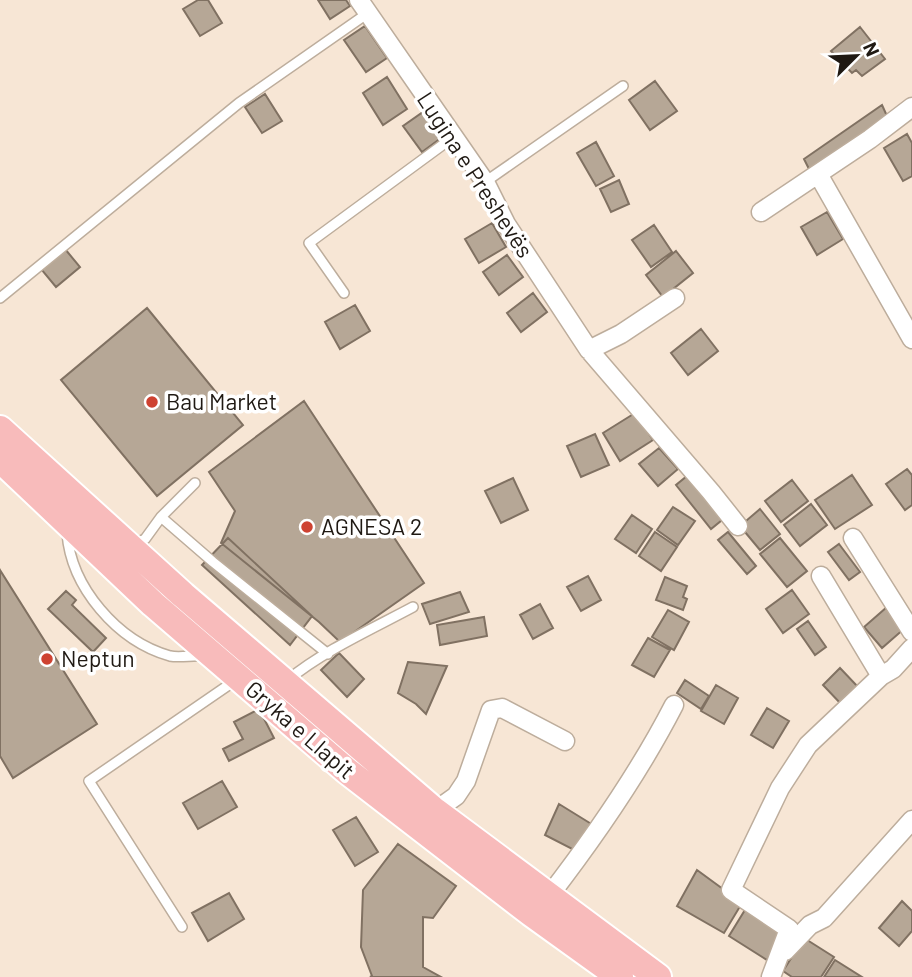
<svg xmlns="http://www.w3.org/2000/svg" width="912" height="977" font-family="Barlow,sans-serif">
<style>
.building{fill:#b6a796;stroke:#807162;stroke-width:2}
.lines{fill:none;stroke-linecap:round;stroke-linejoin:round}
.lane-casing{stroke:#bdad9c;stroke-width:12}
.street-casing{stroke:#bdad9c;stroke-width:21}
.primary-casing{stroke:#fff;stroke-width:30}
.lane{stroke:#fff;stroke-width:9}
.street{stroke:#fff;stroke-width:18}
.primary{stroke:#f8bbbb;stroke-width:26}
.poi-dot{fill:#ce4231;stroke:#fff;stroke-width:2.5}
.labels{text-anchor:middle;stroke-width:7;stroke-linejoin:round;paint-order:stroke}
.street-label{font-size:23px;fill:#1f1913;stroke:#fff}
.poi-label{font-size:23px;fill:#1f1913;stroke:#fff;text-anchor:start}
</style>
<rect width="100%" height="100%" fill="#f7e6d5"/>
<!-- building -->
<path class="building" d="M198 0H208L222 23 200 36 183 9Z
M318 0H346L350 6 330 19Z
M365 26 387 58 366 72 344 40Z
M860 27 885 59 862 76 856 70 852 73 831 51Z
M387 77 407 109 383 125 363 93Z
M655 81 677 111 650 130 629 100Z
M265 94 282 121 262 133 245 107Z
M882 105 887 116 810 171 804 159Z
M423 112 441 138 422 152 403 126Z
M907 134 912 143V176L903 181 884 148Z
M596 142 614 176 596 186 577 153Z
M619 180 629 204 611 212 600 189Z
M827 212 843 239 817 255 801 227Z
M492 223 506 247 479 263 465 239Z
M654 225 672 252 651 267 632 240Z
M65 249 80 267 56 287 41 269Z
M676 251 693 273 663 297 646 275Z
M507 255 523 277 499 295 483 272Z
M533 293 547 312 521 332 507 313Z
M355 305 370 331 340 349 325 322Z
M147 308 243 425 157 496 61 380Z
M701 329 718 351 688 375 671 353Z
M304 401 424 583 340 642 319 622 221 543 235 511 209 472Z
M635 413 653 440 620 461 603 433Z
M595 434 609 465 581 477 567 446Z
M659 448 678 469 658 486 639 464Z
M907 469 912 475V505L905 510 886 484Z
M852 475 872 505 835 529 815 500Z
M687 476 722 520 711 529 676 485Z
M513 478 528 510 501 523 485 491Z
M792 480 808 501 781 522 765 501Z
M811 504 827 525 800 546 784 525Z
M673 507 695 521 678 545 657 530Z
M760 509 780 534 760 550 740 526Z
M632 515 652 529 636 553 615 539Z
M655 532 677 547 661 571 639 556Z
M728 532 756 566 747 574 718 540Z
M228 538 312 616 290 645 202 565Z
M780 538 807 571 787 587 760 554Z
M839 544 860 572 849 580 828 552Z
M0 570 97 724 13 778 0 756Z
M588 576 601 600 581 611 567 587Z
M665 577 687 586 683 597 687 599 683 610 656 600Z
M792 590 809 614 783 633 766 609Z
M66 591 76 600 72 605 106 638 93 652 48 609Z
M460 592 469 612 430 624 422 604Z
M540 604 553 628 533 639 520 615Z
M887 607 905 628 882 648 864 627Z
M668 610 689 622 674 650 652 637Z
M484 617 487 636 440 645 437 625Z
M808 621 826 647 815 655 797 629Z
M648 638 670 650 654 677 632 665Z
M339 653 364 679 347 697 321 670Z
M408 662 447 666 426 714 416 704 398 693Z
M840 668 859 688 842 705 823 685Z
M685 680 709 696 701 709 677 693Z
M716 685 738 698 724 724 701 711Z
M767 708 789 721 773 748 751 735Z
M259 709 274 738 229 761 223 749 243 739 234 722Z
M222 781 237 807 198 829 183 803Z
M559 804 593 825 578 852 545 835Z
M356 817 378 852 355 866 333 830Z
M398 844 456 886 433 918 423 917V967L441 977H370L372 976 361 947 363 890Z
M697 870 742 903 724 933 677 906Z
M229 893 244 919 208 941 192 913Z
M902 901 912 911V931L899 946 879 928Z
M748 905 783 933 767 960 729 936Z
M804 938 834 957 821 977H792L783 971Z
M835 960 862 977H824Z"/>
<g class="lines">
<defs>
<path id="lane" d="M485 182 623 86
M344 293 309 243 452 138
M0 298 239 103 368 13
M161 517 213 562 328 654
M67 533C71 587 117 641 170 656 180 658 193 655 203 656
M132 545 145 539 161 517 195 483
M288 680C323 651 372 629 413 607
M182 927 89 781 233 682 238 681"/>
<path id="street" d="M359 0 485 182 506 224 589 350 711 492 738 526
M818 174 912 339
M761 212 870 139 912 107
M589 350 621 334 675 298
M853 538 912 632
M821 576 881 676
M435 811 456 796 466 781 491 710 502 708 565 741
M549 896C596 835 639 773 674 705
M785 951 810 925 824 918 912 820
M771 977 789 929 731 890 780 788 808 745 881 676 893 669 912 648"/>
<path id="primary" d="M0 429 183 595 435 811 658 977
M0 459 153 604 347 771 531 913 620 977"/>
</defs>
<!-- lane casing -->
<use href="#lane" class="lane-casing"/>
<!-- street casing -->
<use href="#street" class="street-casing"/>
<!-- primary casing -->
<use href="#primary" class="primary-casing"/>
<!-- lane -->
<use href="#lane" class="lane"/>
<!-- street -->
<use href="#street" class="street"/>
<!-- primary -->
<use href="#primary" class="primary"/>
</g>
<!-- markers -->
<g class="poi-dot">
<circle cx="152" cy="402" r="7"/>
<circle cx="307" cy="527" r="7"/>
<circle cx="47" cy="659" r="7"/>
</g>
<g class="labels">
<!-- street labels -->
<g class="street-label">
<text transform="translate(475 175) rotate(57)" y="8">Lugina e Preshevës</text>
<text transform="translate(300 730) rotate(41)" y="8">Gryka e Llapit</text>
</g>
<!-- poi labels -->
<g class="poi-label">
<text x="166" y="410">Bau Market</text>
<text x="321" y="535">AGNESA 2</text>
<text x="61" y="667">Neptun</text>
</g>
</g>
<!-- north arrow -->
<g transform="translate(856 56) rotate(66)" stroke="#ffffff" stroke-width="5" paint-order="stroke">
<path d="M0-5L12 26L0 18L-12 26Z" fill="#1f1913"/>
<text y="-10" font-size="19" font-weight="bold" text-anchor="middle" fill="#1f1913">N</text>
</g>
</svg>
